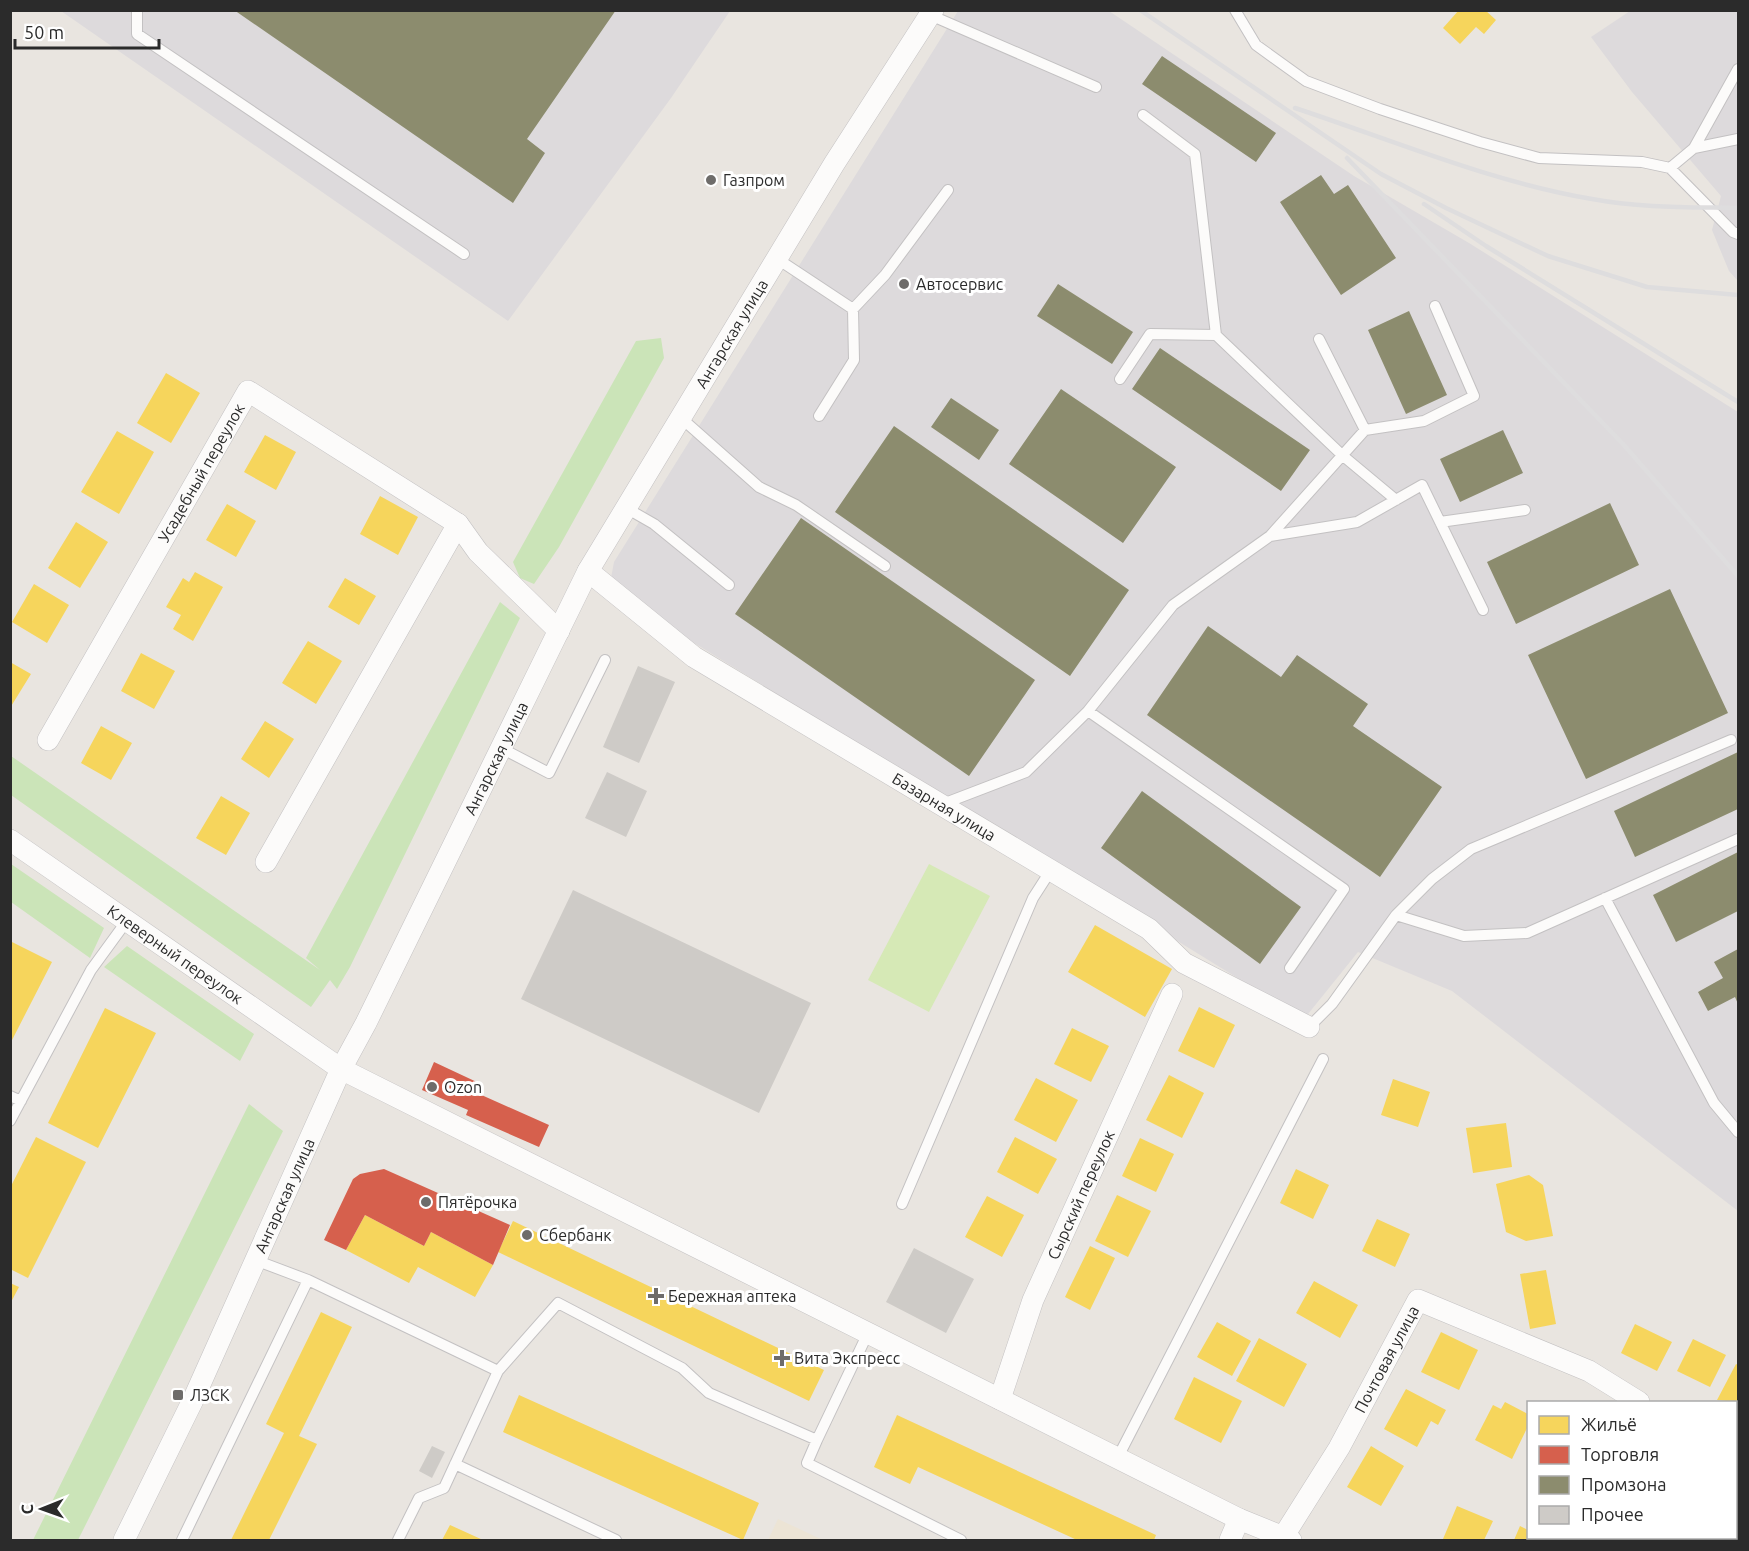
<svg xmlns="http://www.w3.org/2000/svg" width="1749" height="1551" font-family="Ubuntu,sans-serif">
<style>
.industrial{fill:#dddadc}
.education{fill:#ece4d5}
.green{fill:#cbe4b8}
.pitch{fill:#d6e9b6}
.homes{fill:#f6d55c}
.shops{fill:#d6604d}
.industry{fill:#8c8c6e}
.building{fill:#cecbc7}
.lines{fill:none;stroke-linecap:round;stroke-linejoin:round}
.service-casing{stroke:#c3c1c2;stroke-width:12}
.minor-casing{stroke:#c3c1c2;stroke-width:22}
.service{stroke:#fcfbfa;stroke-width:10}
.minor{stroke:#fcfbfa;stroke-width:21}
.rail{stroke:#deddde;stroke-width:4.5}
.poi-dot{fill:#6e6c6a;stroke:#fff;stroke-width:2}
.labels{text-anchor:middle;stroke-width:6;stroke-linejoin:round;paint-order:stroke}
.poi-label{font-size:16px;fill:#2b2b2b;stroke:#fff;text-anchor:start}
.street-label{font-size:16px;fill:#2b2b2b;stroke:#fff}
</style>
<rect width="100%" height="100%" fill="#e9e5e0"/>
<!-- industrial -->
<path class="industrial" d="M61 11H730L671 98 508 321Z
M958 11H1109L1354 176 1469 243 1738 412V1211L1452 991 1358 952 1304 1019 665 625 611 578 614 562Z
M1630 11H1738V281L1729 271 1712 230 1721 196 1632 92 1591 37Z"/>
<!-- education -->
<path class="education" d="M778 1519 823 1540H768Z"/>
<!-- green -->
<path class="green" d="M661 338 664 358 559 547 534 584 520 578 513 562 636 341Z
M500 602 520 618 350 967 337 989 330 980 311 1007 11 795V756L320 970 306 958Z
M11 864 104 928 90 958 11 902Z
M127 946 254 1034 240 1061 104 967Z
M249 1104 283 1131 78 1540H33Z"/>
<!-- pitch -->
<path class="pitch" d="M929 864 990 896 929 1012 868 980Z"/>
<!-- homes -->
<path class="homes" d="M1459 10H1485L1496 20 1484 34 1476 27 1460 44 1443 28Z
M166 373 200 393 171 443 137 423Z
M117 431 154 452 119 514 81 492Z
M265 435 296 452 276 490 244 472Z
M380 496 418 517 398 555 360 534Z
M227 504 256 521 236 557 206 540Z
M76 522 108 542 80 588 48 568Z
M195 572 223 587 193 641 173 629 181 615 166 607 183 578 189 582Z
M345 578 376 596 359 625 328 607Z
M34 584 69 605 47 643 12 622Z
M308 641 342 661 316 704 282 683Z
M141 653 175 671 154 709 121 691Z
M10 662 31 674 10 708Z
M265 721 294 739 269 778 241 759Z
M101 726 132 743 111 780 81 763Z
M221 796 250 813 226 855 196 838Z
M1095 925 1172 969 1145 1017 1068 972Z
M10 941 52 962 10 1044Z
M1199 1007 1235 1025 1214 1068 1178 1051Z
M105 1008 156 1033 98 1148 48 1123Z
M1072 1028 1109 1046 1091 1082 1054 1064Z
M1169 1075 1204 1093 1182 1138 1146 1120Z
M1036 1078 1078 1100 1056 1142 1014 1120Z
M1393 1079 1430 1092 1418 1127 1381 1115Z
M1506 1123 1512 1167 1473 1173 1466 1128Z
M36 1137 86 1162 28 1278 10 1269V1188Z
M1015 1137 1057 1159 1038 1194 997 1172Z
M1140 1138 1174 1154 1156 1192 1122 1176Z
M1296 1169 1329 1185 1313 1219 1280 1203Z
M1529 1175 1543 1185 1553 1236 1526 1241 1506 1232 1496 1184Z
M1117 1195 1151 1211 1128 1257 1095 1241Z
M987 1196 1024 1215 1002 1257 965 1237Z
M365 1215 424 1246 431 1232 493 1265 475 1297 418 1267 409 1283 346 1250Z
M1377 1219 1410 1234 1395 1267 1362 1251Z
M513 1221 824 1370 809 1401 498 1252Z
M1090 1246 1115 1258 1090 1310 1065 1297Z
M1546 1270 1556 1324 1530 1329 1520 1274Z
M1314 1281 1358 1305 1340 1338 1296 1313Z
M10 1283 19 1287 10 1304Z
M321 1312 352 1327 299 1436 317 1444 269 1540H231L284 1433 266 1424Z
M1217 1322 1251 1341 1232 1376 1197 1357Z
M1635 1324 1672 1342 1657 1371 1621 1353Z
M1441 1332 1478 1350 1459 1390 1421 1372Z
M1259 1338 1307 1364 1284 1407 1236 1381Z
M1693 1339 1726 1355 1710 1387 1677 1371Z
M1736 1364 1738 1365V1411L1736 1410V1402L1717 1400Z
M1194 1377 1242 1401 1221 1443 1174 1419Z
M1406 1389 1446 1410 1438 1425 1431 1421 1417 1447 1384 1429Z
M519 1395 759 1503 743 1540 503 1432Z
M1505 1402 1528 1414V1426L1512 1459 1475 1440 1493 1405 1501 1409Z
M897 1415 1156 1535 1154 1540H1077L918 1467 910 1484 874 1467Z
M1371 1446 1404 1466 1381 1506 1347 1487Z
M1457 1506 1493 1521 1484 1540 1443 1539Z
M450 1525 483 1540H442Z
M1520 1526 1528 1530V1538H1545L1552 1540H1514Z"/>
<!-- shops -->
<path class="shops" d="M434 1062 481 1084 477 1093 549 1125 539 1147 466 1115 468 1110 422 1090Z
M384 1169 510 1225 493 1265 431 1232 424 1246 365 1215 346 1250 324 1240 353 1179 360 1174Z"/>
<!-- industry -->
<path class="industry" d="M234 10H616L527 139 545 153 513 203Z
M1162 56 1276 133 1256 162 1142 84Z
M1321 175 1334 194 1348 185 1396 258 1341 295 1280 202Z
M1058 284 1133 332 1112 364 1037 316Z
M1409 311 1447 395 1406 414 1368 330Z
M1160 348 1310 450 1281 491 1132 389Z
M1061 389 1176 467 1123 543 1009 464Z
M951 398 999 430 979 460 931 427Z
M894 426 1129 590 1070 676 835 512Z
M1503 430 1523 473 1460 502 1440 459Z
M1610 503 1639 565 1516 624 1487 562Z
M801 518 1035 680 969 776 735 614Z
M1670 589 1728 713 1586 779 1528 655Z
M1208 626 1281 677 1297 655 1368 704 1353 726 1442 787 1380 877 1147 715Z
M1738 752V809L1635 857 1614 811Z
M1142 791 1301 907 1260 964 1101 848Z
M1738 852V911L1676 942 1653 895Z
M1738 949V1004L1735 997 1708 1011 1698 992 1723 978 1714 962Z"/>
<!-- building -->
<path class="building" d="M638 666 675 682 639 763 603 747Z
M607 772 647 791 626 837 585 818Z
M573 890 811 1003 759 1113 521 999Z
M914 1248 974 1279 946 1333 886 1302Z
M432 1446 445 1452 432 1478 419 1471Z"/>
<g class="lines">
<defs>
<path id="service" d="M137 10V34L464 254
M1235 10 1256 45 1306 81 1380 109 1480 142 1539 158 1642 162 1670 168 1733 232 1738 234
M930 15 1096 87
M1143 115 1195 154 1216 335 1342 455 1396 500
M1694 148 1738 139
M1670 168 1694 148 1738 69
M776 258 853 309 885 275 948 190
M1319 339 1365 430
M1120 379 1150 334 1216 335
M819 416 854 360 853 309
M680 417 759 487 796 505 885 566
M626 508 654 524 729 585
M1440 522 1525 510
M1270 536 1365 430 1424 421 1474 396 1435 306
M1088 711 1344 889 1290 968
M501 748 549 773 605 660
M940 805 1026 772 1088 711 1173 605 1270 536 1357 522 1422 485 1483 610
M1605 898 1714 1103 1738 1132
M1396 915 1432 879 1471 849 1731 740
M1309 1027 1332 1004 1396 915 1464 936 1527 933 1738 839
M10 1096 21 1101
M10 1121 91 970 126 922
M902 1204 1033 898 1051 870
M255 1260 308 1280 498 1371 444 1488 419 1498 398 1540
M498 1371 558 1303 682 1368 709 1393 817 1440 807 1463 961 1540
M817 1440 868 1333
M1118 1457 1323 1059
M455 1464 616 1540
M182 1540 308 1280"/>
<g id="minor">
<path id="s1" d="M588 571 694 657 1149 929 1184 963 1309 1027"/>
<path id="s2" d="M48 740 248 391 458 524 478 552 559 631"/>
<path id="s3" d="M10 840 341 1069 1239 1519 1291 1540"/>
<path d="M266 862 458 524"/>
<path id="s4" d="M1000 1399 1033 1300 1172 994"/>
<path d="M1736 1465 1738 1466"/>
<path id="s5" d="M1283 1537 1339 1448 1418 1300 1589 1371 1639 1402"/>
<path id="s6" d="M124 1540 193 1400 341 1069 366 1023 588 571 834 164 933 10"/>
<path d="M1230 1540 1239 1519"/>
</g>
</defs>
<!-- service casing -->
<use href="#service" class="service-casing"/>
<!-- minor casing -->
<use href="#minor" class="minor-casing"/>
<!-- service -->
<use href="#service" class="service"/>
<!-- minor -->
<use href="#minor" class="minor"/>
<!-- rail -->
<path class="rail" d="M1140 10 1381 174 1446 208 1548 256 1647 287 1738 295
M1295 108C1392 140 1491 182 1592 199 1640 208 1690 207 1738 208
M1347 158 1623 444 1738 576
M1424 204 1486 246 1738 402"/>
</g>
<!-- markers -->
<g class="poi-dot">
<circle cx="711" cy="180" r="6"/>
<circle cx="904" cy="284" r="6"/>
<circle cx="432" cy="1087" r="6"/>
<circle cx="426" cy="1202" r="6"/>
<circle cx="527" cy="1235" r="6"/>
<path d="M653 1287h6v6h6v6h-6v6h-6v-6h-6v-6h6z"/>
<path d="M779 1349h6v6h6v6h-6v6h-6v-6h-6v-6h6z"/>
<rect x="172" y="1389" width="12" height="12" rx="3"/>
</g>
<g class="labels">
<!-- poi labels -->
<g class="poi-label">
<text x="723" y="186">Газпром</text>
<text x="916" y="290">Автосервис</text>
<text x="444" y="1093">Ozon</text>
<text x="438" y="1208">Пятёрочка</text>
<text x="539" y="1241">Сбербанк</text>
<text x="668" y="1302">Бережная аптека</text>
<text x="794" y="1364">Вита Экспресс</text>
<text x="190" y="1401">ЛЗСК</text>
</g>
<!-- street labels -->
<g class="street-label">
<text dy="6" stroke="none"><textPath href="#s6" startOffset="1352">Ангарская улица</textPath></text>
<text dy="6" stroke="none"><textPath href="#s2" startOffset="308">Усадебный переулок</textPath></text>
<text dy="6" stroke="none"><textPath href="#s6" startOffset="866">Ангарская улица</textPath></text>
<text dy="6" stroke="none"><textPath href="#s1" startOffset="428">Базарная улица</textPath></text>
<text dy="6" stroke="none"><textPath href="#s3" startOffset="201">Клеверный переулок</textPath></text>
<text dy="6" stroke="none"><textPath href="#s4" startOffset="220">Сырский переулок</textPath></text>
<text dy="6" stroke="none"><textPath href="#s6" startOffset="380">Ангарская улица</textPath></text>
<text dy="6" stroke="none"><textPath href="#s5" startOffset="206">Почтовая улица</textPath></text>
</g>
</g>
<!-- border -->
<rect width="1749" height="1551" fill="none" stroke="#2b2b2b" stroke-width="24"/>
<!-- legend -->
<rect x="1527" y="1401" width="210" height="138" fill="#ffffff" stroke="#aaaaaa" stroke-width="1.5"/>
<rect x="1539" y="1416" width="30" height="18" fill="#f6d55c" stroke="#aaaaaa" stroke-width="1.5"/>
<text x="1581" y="1431" font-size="18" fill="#2b2b2b">Жильё</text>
<rect x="1539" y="1446" width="30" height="18" fill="#d6604d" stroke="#aaaaaa" stroke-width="1.5"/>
<text x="1581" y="1461" font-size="18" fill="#2b2b2b">Торговля</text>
<rect x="1539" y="1476" width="30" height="18" fill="#8c8c6e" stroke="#aaaaaa" stroke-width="1.5"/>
<text x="1581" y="1491" font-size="18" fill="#2b2b2b">Промзона</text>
<rect x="1539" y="1506" width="30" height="18" fill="#cecbc7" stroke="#aaaaaa" stroke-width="1.5"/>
<text x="1581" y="1521" font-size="18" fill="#2b2b2b">Прочее</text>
<!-- north arrow -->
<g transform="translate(42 1509) rotate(269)" stroke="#ffffff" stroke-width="4.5" paint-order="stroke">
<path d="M0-4.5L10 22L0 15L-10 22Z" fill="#2b2b2b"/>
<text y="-9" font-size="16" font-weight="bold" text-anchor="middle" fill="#2b2b2b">С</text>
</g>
<!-- scale -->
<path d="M15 39v9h144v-9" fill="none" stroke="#2b2b2b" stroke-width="3"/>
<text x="24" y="39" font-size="18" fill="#2b2b2b" stroke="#ffffff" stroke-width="4.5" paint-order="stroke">50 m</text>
</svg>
